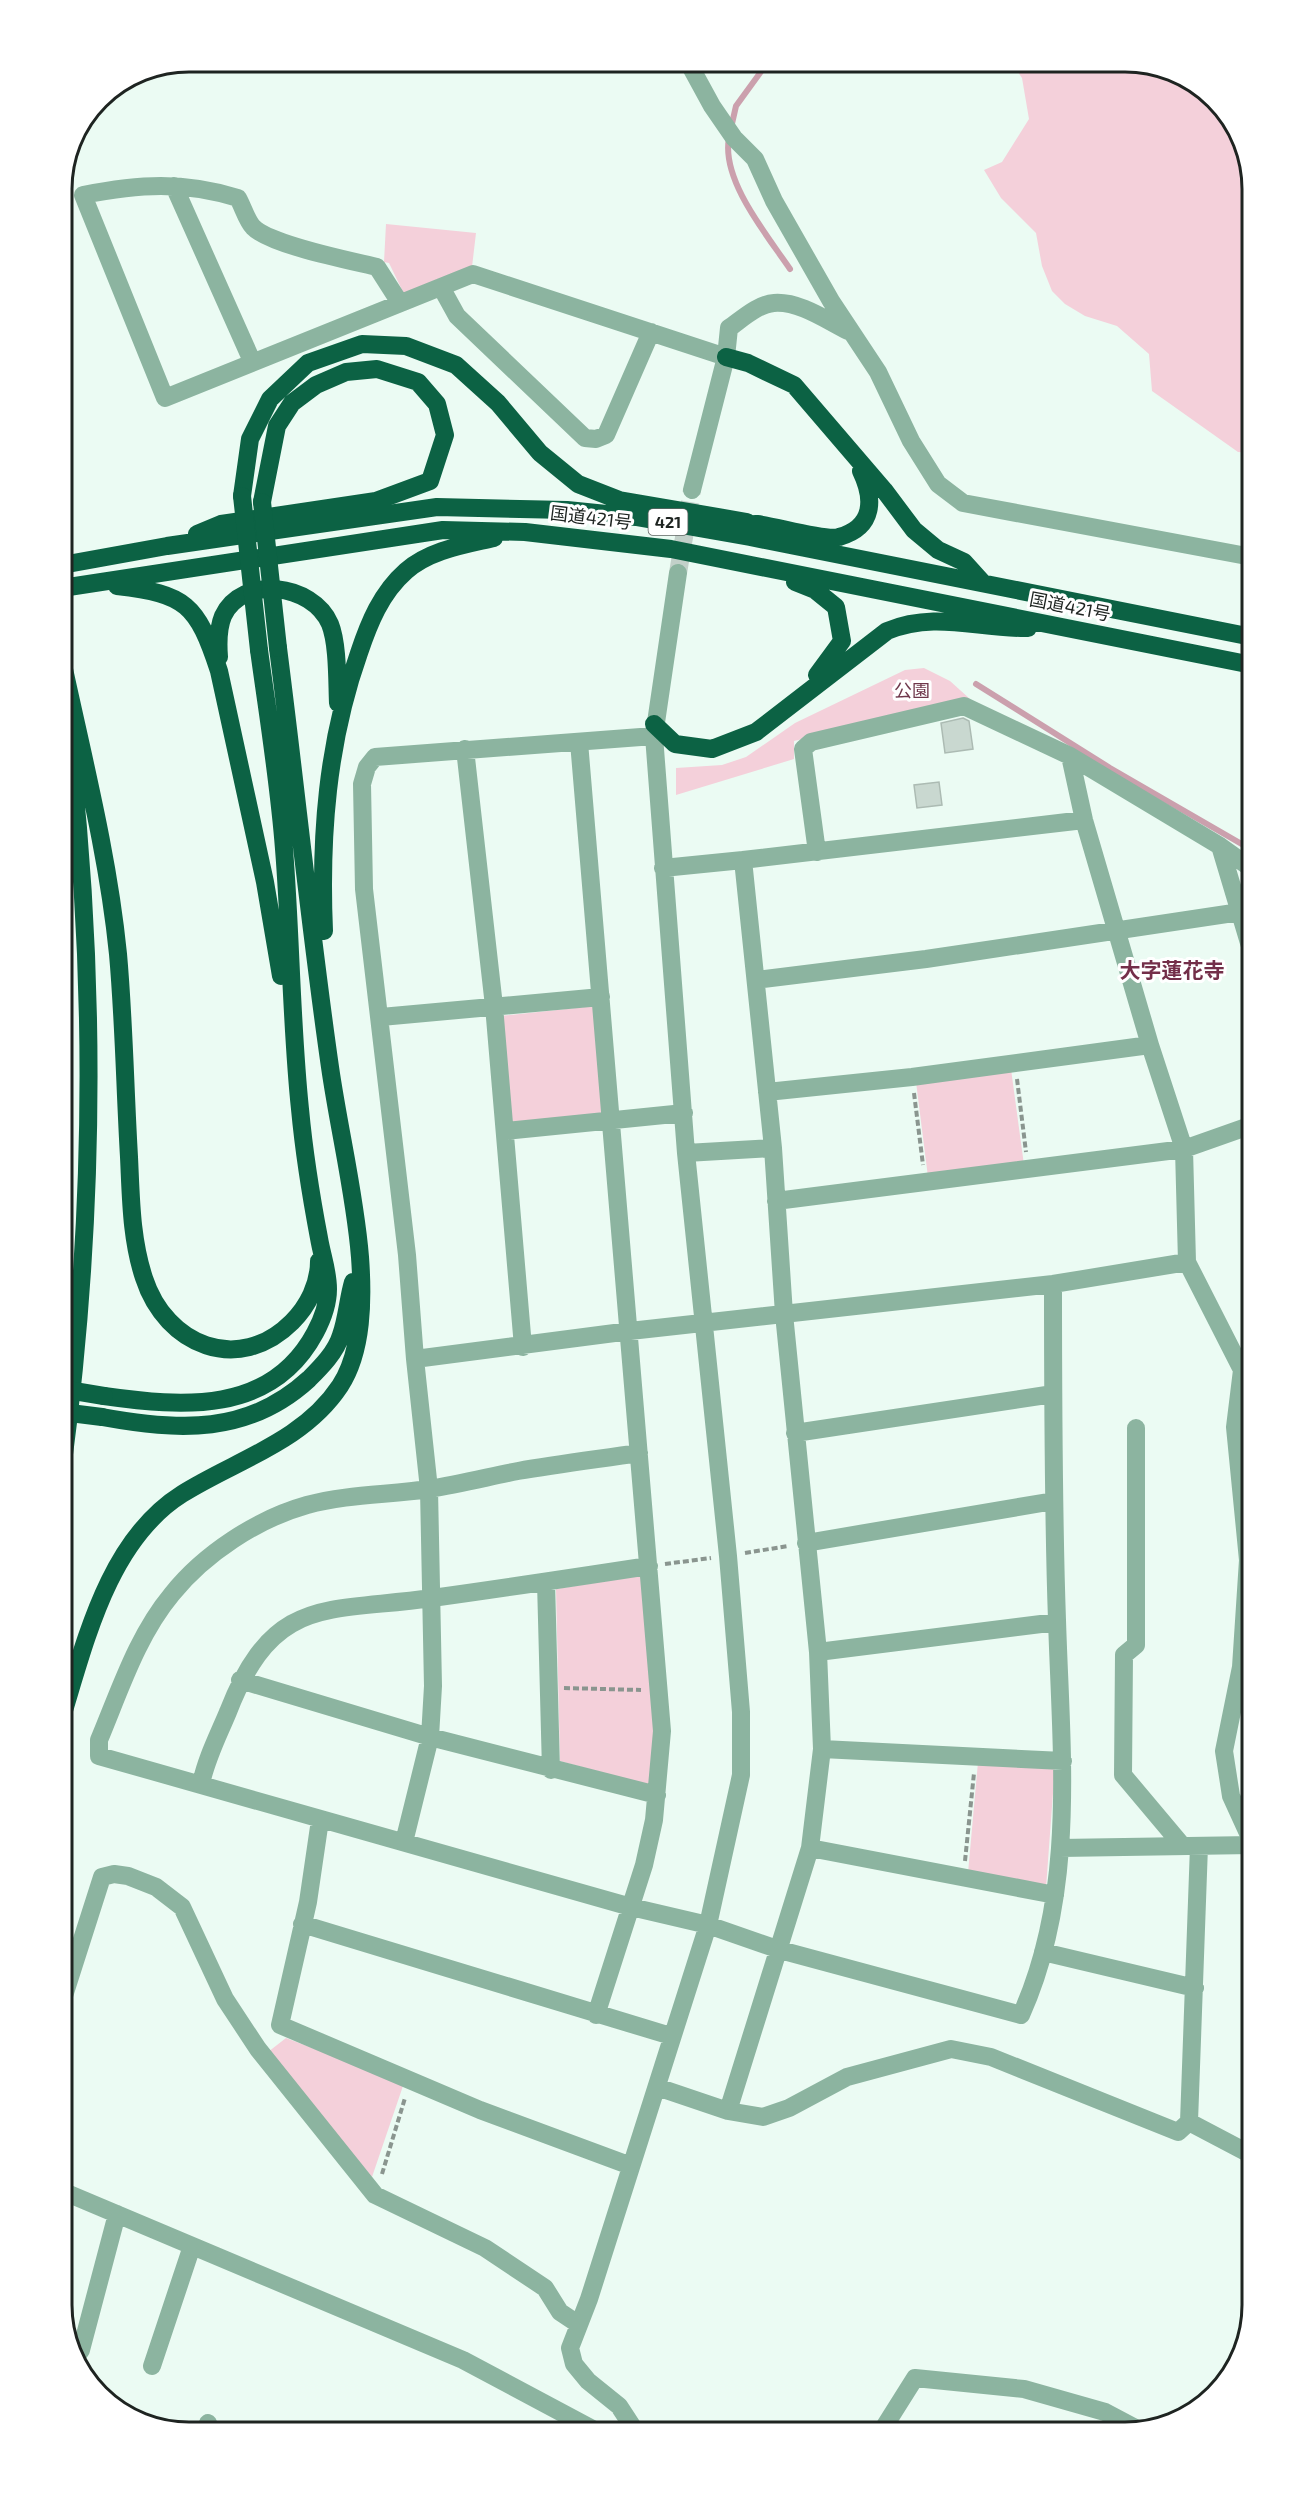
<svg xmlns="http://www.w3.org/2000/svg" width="1314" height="2494" font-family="'Exo 2','Noto Sans JP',sans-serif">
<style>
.green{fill:#f4d0da}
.water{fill:#cba0ad}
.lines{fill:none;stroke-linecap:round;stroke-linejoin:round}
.stream{stroke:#cba0ad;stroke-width:6}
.building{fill:#c9d8d0;stroke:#acbbb3;stroke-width:1.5}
.minor-tunnel{stroke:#c2d0c9;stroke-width:18;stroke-dasharray:18 9;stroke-linecap:butt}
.path{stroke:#8a958f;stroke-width:4;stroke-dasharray:6 3;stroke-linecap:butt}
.minor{stroke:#8cb4a0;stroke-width:18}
.highway{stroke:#0c6244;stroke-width:18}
.highway-bridge{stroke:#0c6244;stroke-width:18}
.labels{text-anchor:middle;stroke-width:6;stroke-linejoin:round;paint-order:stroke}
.shield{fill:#fff;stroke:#626664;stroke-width:1.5}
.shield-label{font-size:16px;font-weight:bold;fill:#1e2421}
.street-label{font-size:18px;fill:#1e2421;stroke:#fff}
.park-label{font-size:18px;fill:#6f374b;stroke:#fff}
.quarter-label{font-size:21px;font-weight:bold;fill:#732f49;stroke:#fff}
.rim{fill:none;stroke:#1e2421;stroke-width:3}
</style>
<rect width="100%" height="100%" fill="#ebfbf3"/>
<!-- green -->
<path class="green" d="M1011 62H1134L1202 88 1243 140 1252 189V358L1249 399 1252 405V453L1238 452 1152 391 1149 354 1117 326 1085 316 1065 304 1052 291 1042 266 1036 233 1001 198 984 170 1002 162 1029 119 1022 78Z
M386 224 476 233 472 267 404 294 389 263 384 262Z
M924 668 950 681 970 699 794 741V759L676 795V768L722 765 746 757 795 723 905 670Z
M594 1006 605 1117 511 1128 500 1016Z
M1011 1069 1024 1165 928 1177 916 1082Z
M643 1575 655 1730 650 1786 560 1761 556 1589Z
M978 1762 1055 1766 1046 1888 968 1873Z
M286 2038 404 2083 372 2177 268 2052Z"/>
<!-- water -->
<path class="water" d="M1252 1732V1782L1241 1752Z"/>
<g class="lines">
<!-- stream -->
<path class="stream" d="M731 128 736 106 768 62
M729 138C721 180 767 235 790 269
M976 684 1110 768 1252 850"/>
</g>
<!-- building -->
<path class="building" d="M963 718 969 721 973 749 945 753 941 723Z
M939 782 942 805 917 808 914 785Z"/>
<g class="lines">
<!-- minor-tunnel -->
<path class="minor-tunnel" d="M678 573 692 490"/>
<!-- path -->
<path class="path" d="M1017 1079 1026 1152
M914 1093 923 1165
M745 1553 788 1546
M665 1564 711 1558
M564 1688 641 1690
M965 1861 974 1773
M382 2174 405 2098"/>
<!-- minor -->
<path class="minor" d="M688 62 712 106 734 138 755 159 774 201 831 301 878 372 911 441 938 484 963 503 1252 557
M174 186 252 361
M441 287 457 316 585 438 596 439 606 435 651 332
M400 303 377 267C352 261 270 245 253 227 247 221 243 207 238 198 183 181 139 184 83 195L165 398 473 274 726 357
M692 490 726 357 729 328C742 319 758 304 774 303 799 301 826 320 848 331
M579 742 662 1731 654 1820 644 1865 596 2015
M465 749 494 1006 523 1347
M1070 756 1084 820 1150 1045 1184 1149 1187 1262 1242 1370 1235 1427 1248 1560 1241 1667 1224 1751 1231 1796 1252 1842
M1220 846 1252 953
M817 852 803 749 811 742 964 706 1070 756 1220 846 1252 869
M663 868 743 860
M756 980 926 959 1240 912
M381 1017 601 997
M767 1092 912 1077 1150 1045
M505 1131 684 1113
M686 1153 773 1148
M776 1201 1184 1149 1252 1125
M415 1359 630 1331 1053 1284 1187 1262
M1136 1428V1645L1124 1655 1123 1775 1181 1844
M795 1433 1053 1394
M639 1453C599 1459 558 1464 518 1471 488 1477 459 1484 429 1489 388 1495 347 1494 307 1505 257 1519 204 1554 172 1594 137 1636 120 1690 99 1740V1756L631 1907 708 1925 780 1950 1021 2015C1077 1891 1061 1752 1057 1620 1053 1508 1053 1396 1053 1284
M806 1543 1054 1501
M546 1582 551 1770
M818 1652 1057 1622
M240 1680 430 1737 657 1795
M822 1749 1063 1761
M201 1784C206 1759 218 1736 228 1712 274 1594 326 1613 432 1598 505 1588 577 1577 649 1566
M320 1820 308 1902 280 2025 480 2110 631 2166
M404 1842 430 1737 433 1686 429 1489 415 1359 407 1255 364 889 362 784 367 767 375 757 654 736
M810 1848 1055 1895
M1060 1848 1252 1845
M302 1924 671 2036
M1043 1952 1195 1988
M62 2002 102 1877 114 1874 128 1876 156 1887 182 1907 225 1999 258 2049 375 2195 485 2248 545 2288 560 2312 578 2324
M657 2087 728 2111 763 2117 789 2108 847 2077 951 2049 991 2057 1178 2132 1189 2122 1199 1846
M728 2111 810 1848 822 1749 818 1652 784 1314 773 1148 743 860 1084 820
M1189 2122 1246 2152 1252 2160
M62 2191 463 2360 598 2432
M75 2359 81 2350 117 2214
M152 2366 192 2246
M206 2432 208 2423
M636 2432 619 2406 588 2381 574 2364 570 2348 589 2299 708 1925 741 1775V1712L728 1556 686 1153 654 736 678 573
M881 2432 915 2378 1024 2389 1105 2412 1139 2430"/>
<!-- highway -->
<path class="highway" d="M726 357 748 363 794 385 884 490 914 530 938 550 964 562 983 583
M242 496 250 439 270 399 308 363 362 344 406 346 456 365 498 403 540 453 578 484 619 500 636 517
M619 500 747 522
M730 530C739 528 749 523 757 524 775 526 826 541 839 537 875 527 874 498 861 471
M197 534 221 524 376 501 430 481 445 435 437 404 418 382 377 369 346 372 316 385 292 403 277 426 262 502
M62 565 167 546 437 507 567 510 636 517 750 537 1252 637
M795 582 815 590 836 607 842 641 817 675
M117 586C186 594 197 604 219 671L265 882 281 976
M62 588 443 530 525 532 671 549 1252 665
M219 657C218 644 218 628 223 616 242 575 312 583 330 624 338 644 337 681 338 703
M62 660C83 758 108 854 118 954 124 1021 125 1089 129 1157 131 1198 131 1239 144 1278 166 1346 239 1375 292 1322 308 1306 319 1284 319 1261
M654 724 675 744 712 749 756 732 887 631C936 611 977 629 1028 628
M324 931C320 837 327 743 359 653 369 623 381 593 406 571 430 550 464 545 494 538
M104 1396C182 1407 271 1415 315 1333 322 1320 328 1304 328 1289 328 1271 322 1256 319 1238 311 1196 304 1152 300 1109 291 1023 291 936 284 849 279 782 268 716 259 650
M102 1417C179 1431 248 1435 309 1379 321 1367 336 1352 341 1335 347 1318 348 1299 353 1282
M62 1470C94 1232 97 986 70 747
M62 1717C86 1639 109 1540 182 1494 236 1460 303 1442 340 1386 363 1351 363 1298 360 1257 355 1194 339 1130 330 1067 310 928 296 788 278 648"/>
<!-- highway-bridge -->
<path class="highway-bridge" d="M242 496 259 650
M262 502 278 648
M62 1389 104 1396
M62 1412 102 1417"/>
</g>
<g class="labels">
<!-- shield labels -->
<rect class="shield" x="648.5" y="509" width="39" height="26" rx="4.5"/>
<g class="shield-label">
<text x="668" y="528">421</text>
</g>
<!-- street labels -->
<g class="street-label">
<text transform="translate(591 518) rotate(7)" y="6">国道421号</text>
<text transform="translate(1070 607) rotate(11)" y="6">国道421号</text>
</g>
<!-- park labels -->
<g class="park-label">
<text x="912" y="697">公園</text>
</g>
<!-- quarter labels -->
<g class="quarter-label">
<text x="1172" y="978">大字蓮花寺</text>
</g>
</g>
<!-- crop -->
<path d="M0 0H1314V2494H0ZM189 72H1125A117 117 0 0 1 1242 189V2305A117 117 0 0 1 1125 2422H189A117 117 0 0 1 72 2305V189A117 117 0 0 1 189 72Z" fill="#fff" fill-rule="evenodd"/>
<path class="rim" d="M189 72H1125A117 117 0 0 1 1242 189V2305A117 117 0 0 1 1125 2422H189A117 117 0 0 1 72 2305V189A117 117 0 0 1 189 72Z"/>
</svg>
